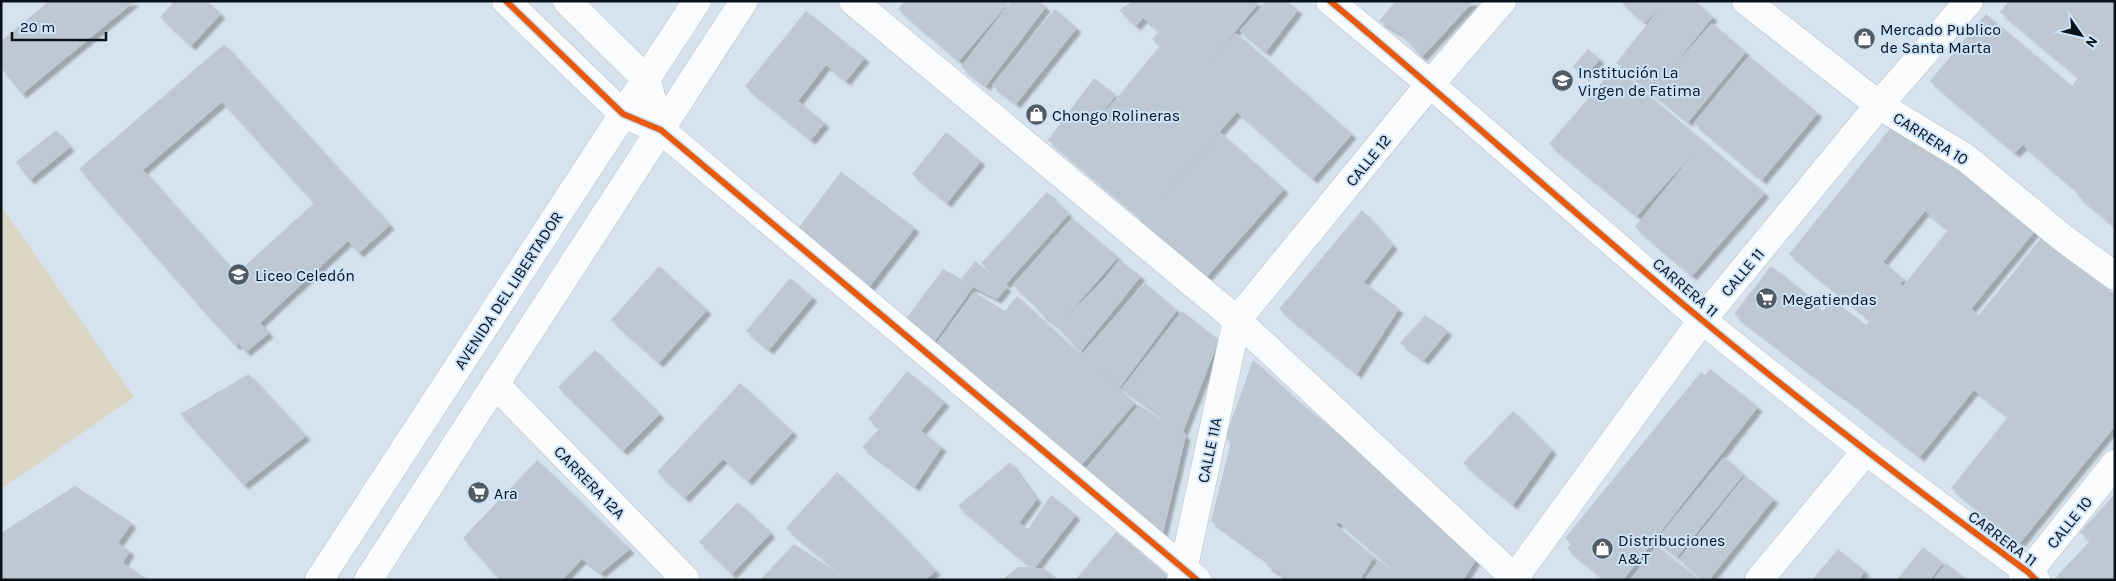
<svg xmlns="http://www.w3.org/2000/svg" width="2116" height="581" font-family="Karla,sans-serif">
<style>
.green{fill:#dbd6c4}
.building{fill:#bdc8d2;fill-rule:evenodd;filter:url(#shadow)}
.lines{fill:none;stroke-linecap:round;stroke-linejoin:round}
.minor-casing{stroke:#b5c0ca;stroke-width:29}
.tertiary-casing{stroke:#b5c0ca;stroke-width:29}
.secondary-casing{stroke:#b5c0ca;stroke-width:29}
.minor{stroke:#f9fbfc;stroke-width:28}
.tertiary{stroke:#f9fbfc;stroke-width:28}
.secondary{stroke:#f9fbfc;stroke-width:28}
.cycleway-casing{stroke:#cce3f9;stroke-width:9}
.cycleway{stroke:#e8590c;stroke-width:6}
.labels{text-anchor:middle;stroke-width:4;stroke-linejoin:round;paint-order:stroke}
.poi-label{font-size:16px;fill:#08121b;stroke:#cce3f9;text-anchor:start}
.street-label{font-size:16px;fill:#08121b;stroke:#cce3f9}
</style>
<defs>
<filter id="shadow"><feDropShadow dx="4.5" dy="4.5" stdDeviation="1" flood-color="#0004"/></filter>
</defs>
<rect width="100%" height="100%" fill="#d6e3ee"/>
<!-- green -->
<path class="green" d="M1 206 134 397 1 489Z"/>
<!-- building -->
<path class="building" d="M49 1H135L22 94 1 68V41Z
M175 1H207L221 14 191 46 160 17Z
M905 1H1010L959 61 898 9Z
M1011 1H1039L1046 7 986 86 961 67Z
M1133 1H1260L1209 64 1236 33 1352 134 1313 179 1237 112 1157 202 1220 132 1284 189 1204 280 1140 221 1142 219 1048 140 1094 78 1116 95 1090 130 1160 46 1152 39 1159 32 1143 18 1136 26 1119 10Z
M1266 1H1287L1298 10 1266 52 1240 31Z
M1396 1H1474L1422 57 1401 34 1379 21Z
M1620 1H1695L1713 17 1665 76 1712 23 1746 52 1688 122 1616 63 1664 3 1645 23Z
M2009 1H2115V227L2077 195 2079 193 2023 145 2015 153 1930 81 1986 14 2072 86 2078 77 2000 12Z
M1055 9 1077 28 1016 104 992 85Z
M806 11 865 58 846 81 826 65 798 101 825 123 811 140 745 86Z
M224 44 390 225 359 253 348 241 260 323 269 333 246 352 238 343 236 346 201 308 79 169ZM222 102 314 203 236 274 143 170Z
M1588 49 1600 59 1585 76 1573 67Z
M1749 56 1818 113 1762 180 1694 123Z
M1615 67 1765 193 1692 276 1635 227 1697 149 1637 216 1549 144Z
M1897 120 2035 231 1971 309 1979 315 2042 237 2115 295V426L2020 543 1951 488 2008 417 1974 390 1920 457 1847 399 1822 382 1734 314 1771 266 1816 301 1813 305 1823 311 1832 299 1866 325 1870 320 1789 254ZM1925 211 1948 230 1903 286 1900 284 1904 279 1883 262Z
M56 130 70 147 30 180 16 162Z
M946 132 981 161 947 203 912 174Z
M841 172 915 228 867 290 793 235Z
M1047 192 1069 214 1006 284 981 263Z
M1362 210 1393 245 1364 282 1399 309 1357 374 1279 309Z
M1072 218 1118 257 1062 322 1106 277 1119 260 1141 276 1080 352 1057 326 1040 313 1041 311 1013 285Z
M975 261 1007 287 997 299 973 287 935 341 904 321 943 269 961 279Z
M659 266 707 310 659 363 611 320Z
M790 278 813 297 769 350 746 331Z
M1145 283 1177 310 1120 387 1094 367 1135 403 1077 470 956 374 964 364 936 344 974 292 1005 311 1017 296 1081 355Z
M1182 311 1219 340 1183 432 1122 388Z
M1425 315 1448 331 1424 360 1400 343Z
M595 350 660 414 623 451 558 387Z
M1253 360 1297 400 1382 470 1478 557 1463 580H1406L1339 522 1336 525 1374 557 1360 580H1290L1266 565 1268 562 1211 521 1231 442 1225 438Z
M1710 369 1758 407 1623 580H1606L1567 549 1571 544 1565 538 1701 372 1705 375Z
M907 371 945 402 921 431 942 447 915 487 862 447 880 428 868 419Z
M249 374 306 436 244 485 180 414Z
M740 383 793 432 748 481 723 459 685 498 657 472Z
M1139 405 1186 435 1161 541 1080 476Z
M1513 411 1552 450 1513 505 1463 463Z
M1724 457 1744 474 1677 557 1656 540Z
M537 460 630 549 601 573 582 559 562 580H500L463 538Z
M1010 462 1037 499 1019 523 1028 529 1051 495 1076 515 1035 568H1043L1059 580H1002L1018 567H1031L958 506Z
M837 472 896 529 936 571 925 580H848L786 528Z
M1745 476 1774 499 1709 580H1704L1679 559Z
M75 486 132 523 118 543 130 551 123 563 148 580H1V533Z
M2115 494V580H2059L2056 577 2090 541 2080 532Z
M738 502 771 533 732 574 699 542Z
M1116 532 1170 578 1169 580H1075Z
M794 544 848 580H760Z
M1657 546 1700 580H1630Z
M1923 547 1943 563 1930 580H1897Z
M1838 549 1865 571 1858 580H1812Z
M1379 560 1403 580H1364Z
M1946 563 1967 580H1933Z"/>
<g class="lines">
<defs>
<path id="minor" d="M853 1 1237 320 1517 580
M1330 1 1430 84 1702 320 1879 105 1969 1
M1746 1 1879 105 1966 158 2063 238 2115 276
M661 130 1197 580
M495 384 686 580
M1181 580 1237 320 1420 96 1502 1
M1759 580 1866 451
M2022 580 2115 464"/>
<path id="tertiary" d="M506 1 623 114 661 130
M567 1 646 79 661 130
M1513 580 1702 320 1866 451 2028 572 2036 580"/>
<path id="secondary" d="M319 580 697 1
M368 580 744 1"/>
</defs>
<!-- minor casing -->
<use href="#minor" class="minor-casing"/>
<!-- tertiary casing -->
<use href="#tertiary" class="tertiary-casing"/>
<!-- secondary casing -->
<use href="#secondary" class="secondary-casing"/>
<!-- minor -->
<use href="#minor" class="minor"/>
<!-- tertiary -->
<use href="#tertiary" class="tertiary"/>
<!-- secondary -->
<use href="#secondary" class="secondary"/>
<defs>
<path id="cycleway" d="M506 1 623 114 661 130 1197 580
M1330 1C1456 106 1576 216 1702 320 1808 408 1918 491 2028 572L2036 580"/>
</defs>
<!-- cycleway casing -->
<use href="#cycleway" class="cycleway-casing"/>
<!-- cycleway -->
<use href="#cycleway" class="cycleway"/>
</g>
<!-- icons -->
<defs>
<symbol id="shop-disc" viewBox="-11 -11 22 22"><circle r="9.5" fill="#505b65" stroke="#cce3f9"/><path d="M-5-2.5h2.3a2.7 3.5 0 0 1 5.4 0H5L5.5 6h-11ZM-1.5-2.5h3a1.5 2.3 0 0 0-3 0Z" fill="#fff"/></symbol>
<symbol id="school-disc" viewBox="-11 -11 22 22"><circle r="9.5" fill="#505b65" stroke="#cce3f9"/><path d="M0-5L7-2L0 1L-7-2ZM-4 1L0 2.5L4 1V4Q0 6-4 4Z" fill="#fff"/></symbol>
<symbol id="supermarket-disc" viewBox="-11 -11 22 22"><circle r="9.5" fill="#505b65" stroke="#cce3f9"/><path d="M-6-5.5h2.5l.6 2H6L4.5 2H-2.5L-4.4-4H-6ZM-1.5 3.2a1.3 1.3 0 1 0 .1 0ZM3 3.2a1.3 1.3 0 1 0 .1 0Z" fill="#fff"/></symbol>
</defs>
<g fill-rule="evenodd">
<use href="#shop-disc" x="1852" y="26" width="25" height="25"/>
<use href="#school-disc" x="1550" y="68" width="25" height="25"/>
<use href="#shop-disc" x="1024" y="102" width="25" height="25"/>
<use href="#school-disc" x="226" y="262" width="25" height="25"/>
<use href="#supermarket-disc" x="1754" y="286" width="25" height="25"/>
<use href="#supermarket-disc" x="466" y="480" width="25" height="25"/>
<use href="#shop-disc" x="1590" y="536" width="25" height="25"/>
</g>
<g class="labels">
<!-- poi labels -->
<g class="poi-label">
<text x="1880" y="35">Mercado Publico<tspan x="1880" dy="18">de Santa Marta</tspan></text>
<text x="1578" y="78">Institución La<tspan x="1578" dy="18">Virgen de Fatima</tspan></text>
<text x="1052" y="121">Chongo Rolineras</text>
<text x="255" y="281">Liceo Celedón</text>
<text x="1782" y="305">Megatiendas</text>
<text x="494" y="499">Ara</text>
<text x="1618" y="546">Distribuciones<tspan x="1618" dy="18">A&amp;T</tspan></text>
</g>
<!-- street labels -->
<g class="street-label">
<text transform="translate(1931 138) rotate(32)" y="6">CARRERA 10</text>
<text transform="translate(1368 160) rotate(-51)" y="6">CALLE 12</text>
<text transform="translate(1742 272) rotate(-50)" y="6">CALLE 11</text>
<text transform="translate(1686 287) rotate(41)" y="6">CARRERA 11</text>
<text transform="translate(508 290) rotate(-57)" y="6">AVENIDA DEL LIBERTADOR</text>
<text transform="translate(1209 450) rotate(-78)" y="6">CALLE 11A</text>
<text transform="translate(590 482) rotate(46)" y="6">CARRERA 12A</text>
<text transform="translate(2069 522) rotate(-51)" y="6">CALLE 10</text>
<text transform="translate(2003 538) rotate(37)" y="6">CARRERA 11</text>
</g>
</g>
<!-- border -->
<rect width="2116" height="581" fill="none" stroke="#08121b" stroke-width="5"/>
<!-- north arrow -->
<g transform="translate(2081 35) rotate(124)" stroke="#cce3f9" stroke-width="4" paint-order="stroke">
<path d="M0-4L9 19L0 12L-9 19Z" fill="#08121b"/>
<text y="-8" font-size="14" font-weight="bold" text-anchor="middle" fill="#08121b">N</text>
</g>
<!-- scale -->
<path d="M12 32v8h94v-8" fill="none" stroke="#08121b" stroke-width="2.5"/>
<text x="20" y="32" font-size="15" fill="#08121b" stroke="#cce3f9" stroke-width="4" paint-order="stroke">20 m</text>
</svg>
